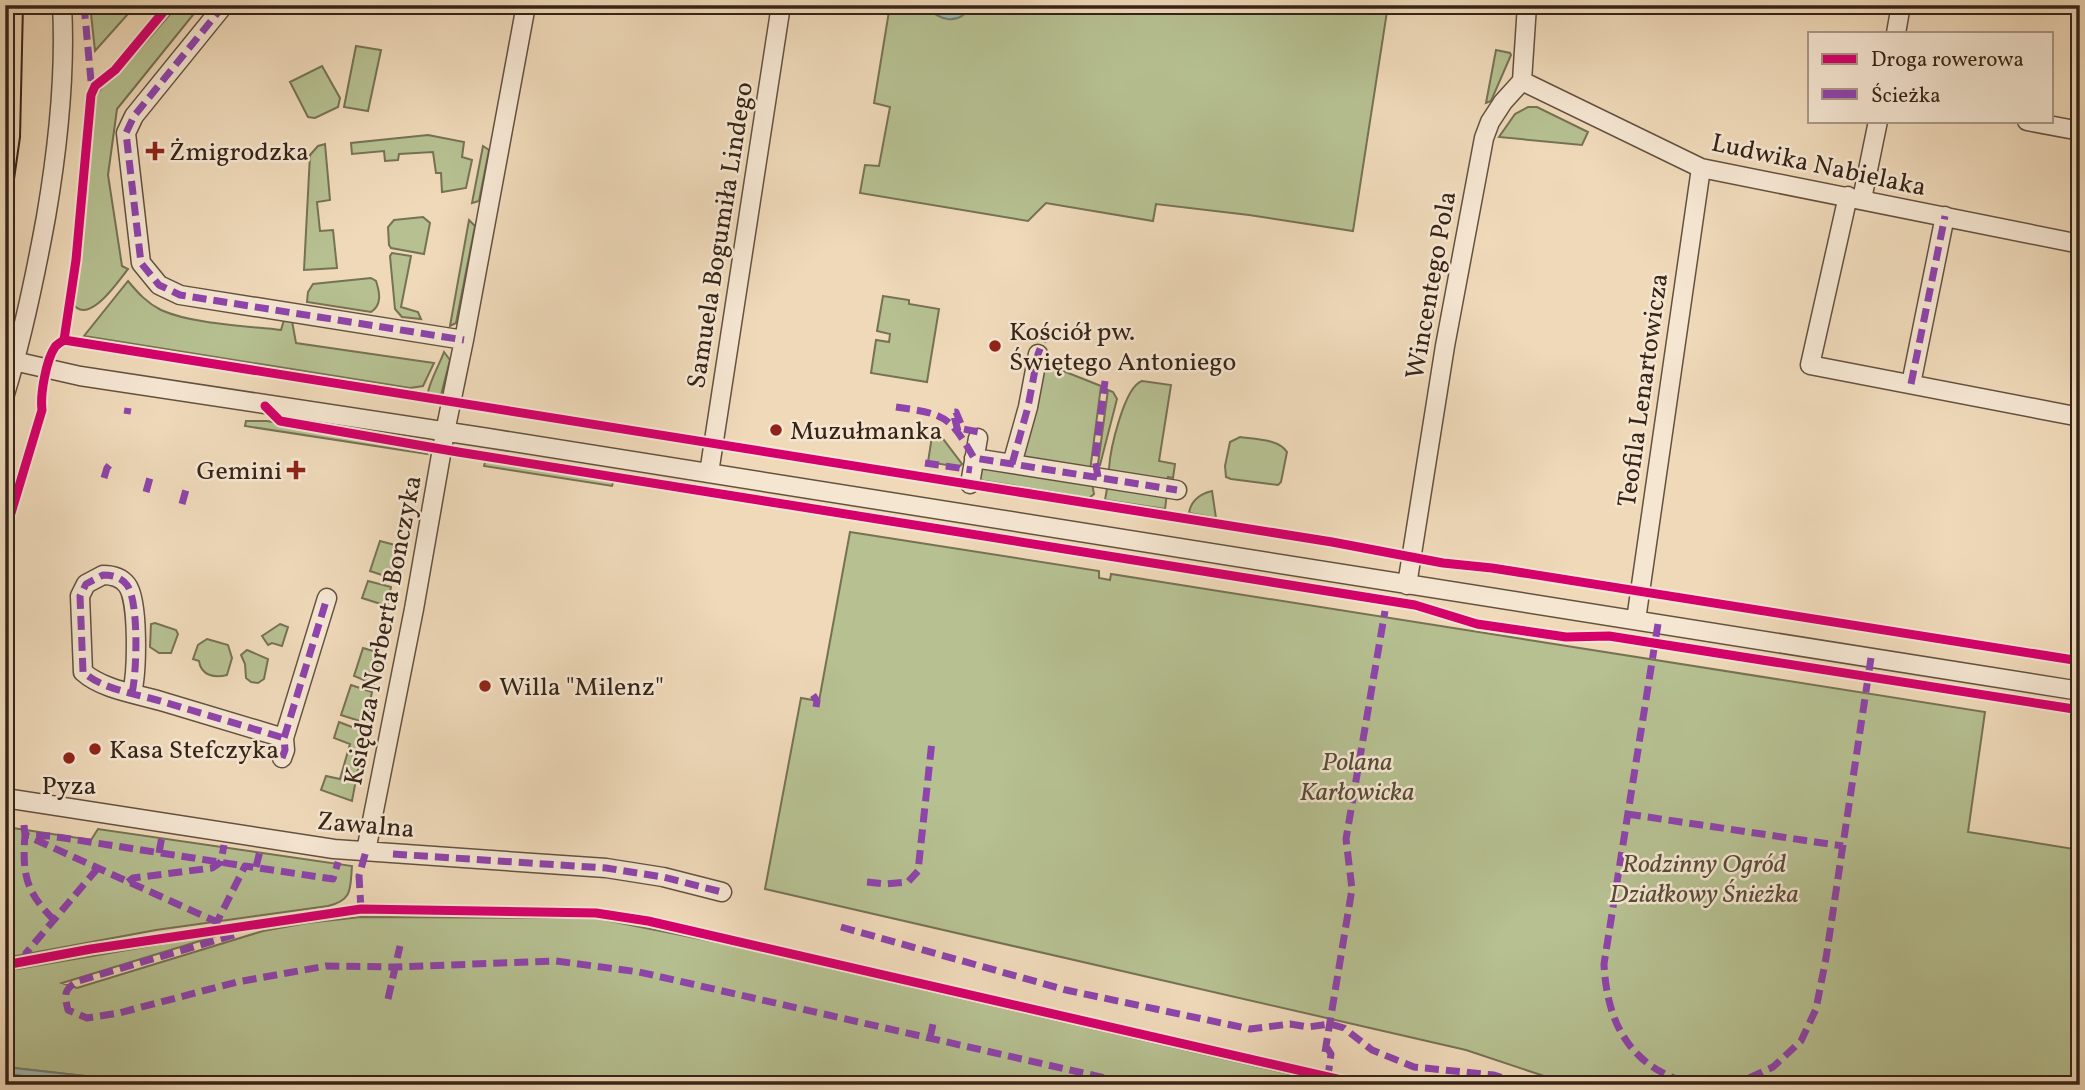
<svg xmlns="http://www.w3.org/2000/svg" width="2085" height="1090" font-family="Vollkorn,serif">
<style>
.green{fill:#b6c091;stroke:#767254;stroke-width:2}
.water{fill:#9abab1;stroke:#727e74;stroke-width:2}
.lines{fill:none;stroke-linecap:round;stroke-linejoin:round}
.shore{stroke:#686f64;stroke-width:2}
.minor-casing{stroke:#645140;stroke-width:21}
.minor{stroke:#f5e6d2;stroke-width:18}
.tram{stroke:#362418;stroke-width:2}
.quiet{stroke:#8e44ad;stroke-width:7;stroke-dasharray:14 7;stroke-linecap:butt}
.cycleway-casing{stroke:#f5e6d2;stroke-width:13}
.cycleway{stroke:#d6006c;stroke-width:9}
.poi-dot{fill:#8f2418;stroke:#f5e6d2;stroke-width:2.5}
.labels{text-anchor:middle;stroke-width:5;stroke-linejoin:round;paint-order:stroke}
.poi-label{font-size:26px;fill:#362418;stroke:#f5e6d2;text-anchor:start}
.street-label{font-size:26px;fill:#362418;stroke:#f5e6d2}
.park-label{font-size:26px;font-style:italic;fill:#564b36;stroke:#f5e6d2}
</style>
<rect width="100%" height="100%" fill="#efd9b9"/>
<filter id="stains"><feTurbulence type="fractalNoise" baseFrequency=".00286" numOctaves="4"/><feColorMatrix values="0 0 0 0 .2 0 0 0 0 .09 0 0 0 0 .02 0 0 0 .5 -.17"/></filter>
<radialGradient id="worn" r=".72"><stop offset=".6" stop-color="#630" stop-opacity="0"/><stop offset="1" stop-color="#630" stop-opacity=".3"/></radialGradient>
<!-- green -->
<path class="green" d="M90 5H136L95 51Z
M178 5H201L117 109 108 175 122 266 128 269C119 280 87 329 72 302L82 238 95 97 109 78 119 73Z
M890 5H1388L1353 231 1249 215 1156 204 1153 221 1046 203 1028 221 860 193 865 165 879 166 890 107 874 103Z
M356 46 381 50 368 111 344 107Z
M1496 50 1510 53 1511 55 1491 101 1486 103Z
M322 66 340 98 338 107 315 118 308 117 290 82Z
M1528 107H1537L1588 132 1582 145 1499 137 1515 114Z
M428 135 464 142 462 157 472 160 466 188 442 192 441 173H436L433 152 399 154 398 160 385 161 384 151 352 154 351 143Z
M325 144 330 200 317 202 320 231 333 230 337 268 304 270 310 155 318 146Z
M483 146 489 150 479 201 472 203Z
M423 217 430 223 424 254 391 248 389 245 388 227 394 220Z
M469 220 475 226 456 323 450 326Z
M392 253 411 256 401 307 418 312 421 319 402 317 395 309 390 256Z
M371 278 376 281C380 293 382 305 371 312L307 302 308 292 313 284Z
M128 281C138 293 147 303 161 310 192 324 246 326 281 330L284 320 292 321 296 343 434 363 423 386 410 388 84 336Z
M883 296 909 300V304L939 309 927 382 871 373 876 340 889 342 890 334 877 331Z
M444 352 450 360 441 395 428 393C429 383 440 363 444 352Z
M1048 365 1101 386 1090 471 1020 459 1044 367Z
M1142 381 1171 385 1159 461 1175 464 1173 478 1168 477 1166 483 1110 472 1109 469C1110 450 1124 387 1142 381Z
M1108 390 1113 392 1117 399 1100 465 1098 464Z
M246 421H267L422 446 427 454 245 426Z
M933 430 937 431 962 464 959 467 928 462Z
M1240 437C1255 439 1279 439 1287 452L1281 482 1278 485 1231 479 1226 477 1225 466 1230 442Z
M486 459 614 479 612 486 484 466Z
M982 465 1092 483 1094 494 1089 498 979 480Z
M1108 483 1167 493 1165 509 1105 500Z
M1212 491 1216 518 1189 513C1191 500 1200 494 1212 491Z
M850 532 1099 571V578L1110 580 1111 574 1985 712 1968 832 2080 850V1085H1571L1466 1050 765 889 801 698 819 701Z
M380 541 399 546 394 579 370 571Z
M368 581 391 587 387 606 362 598Z
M155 623 176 630 178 634 171 653H159L150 647 151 624Z
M280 624 288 627 282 646 272 643 268 645 262 636Z
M207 639 228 645 232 658 227 675C215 678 201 676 199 661L193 659 198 645Z
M363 648 380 653 374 684 354 676Z
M247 650 268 659 264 679 258 683 251 682 246 678 245 664 241 655Z
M351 685 372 692 366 723 341 715Z
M339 722 365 732 352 801 321 790 326 776 340 779 350 744 334 738Z
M13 828 91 840 98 829 352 866C350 889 353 900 328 906L156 930 5 958V833H13Z
M361 917 595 918 721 943 1337 1085H165L5 1067V971L226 933 62 983 77 988 263 931 307 923Z"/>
<!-- water -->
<path class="water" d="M925 5H972C959 26 940 22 925 5Z
M5 1067 165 1085H5Z"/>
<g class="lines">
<!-- shore -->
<path class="shore" d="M5 1074 107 1085"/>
<defs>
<path id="minor" d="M224 5 134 116 126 133 141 263 159 285 180 295 464 340
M1896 33 1901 5
M1522 81 1701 168 2080 244
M2027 121 2080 131
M1848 196 1810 365 2080 417
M1862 199 1878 121
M5 359 80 376 488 438 2080 691
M1911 384 1945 216
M5 394C23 336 35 277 46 217 58 147 66 77 62 5
M974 458 1177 490
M1012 464 1028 407 1038 354
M709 473 781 5
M970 484 978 438
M1407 585 1445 346 1484 138 1490 122 1503 102 1522 81 1527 5
M1636 620 1701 168
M132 693C137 672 139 601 127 585 121 577 112 575 103 575L86 584 80 596 83 672C103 690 138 694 164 702 204 714 244 726 284 738
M282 758 285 750 284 738 327 598
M5 798 334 849 606 868 663 877 722 892
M366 851 414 609 445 432 464 340 526 5"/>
</defs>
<!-- minor casing -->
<use href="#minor" class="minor-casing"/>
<!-- minor -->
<use href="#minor" class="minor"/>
<!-- tram -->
<path class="tram" d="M5 163 12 64 11 5
M5 242 20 137 23 5"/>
<!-- quiet -->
<path class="quiet" d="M84 5 91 81
M224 5 134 116 126 133 141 263 159 285 180 295 464 340
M1911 384 1945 216
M896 407C945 414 949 415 974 458L1177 490
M127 414 128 408
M958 431 953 412H956L963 429 979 432 980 427
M925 463 972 470
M1012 464 1028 407 1038 354 1049 326
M1098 477 1095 459 1105 381
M104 478 107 468 113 461
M146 492 151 474
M182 504 187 486
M1658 624 1604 964C1607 1026 1632 1069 1695 1085
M132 693C137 672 139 601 127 585 121 577 112 575 103 575L86 584 80 596 83 672C103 690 138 694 164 702 204 714 244 726 284 738
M813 695 817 701 816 707
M282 758 285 750 284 738 327 598
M1627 814 1843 846
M24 825 25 835 217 922
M159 853 162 836
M393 854 606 868 663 877 722 892
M256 867 260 851
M128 882 133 878 212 868 221 862 224 845
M867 882 886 884 908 882 918 871 932 741
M361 909 359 876 366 851
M54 920C26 892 22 875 25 835L51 836 245 866
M841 927 1066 990 1250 1029 1290 1024 1308 1027 1330 1024 1344 1028 1372 1050 1414 1067 1494 1075 1526 1085
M218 928 217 922 245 866 333 879 338 862
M234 935 78 981C64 989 64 994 68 1010L87 1018 119 1013 237 982 326 966 395 967 556 961 639 972 1136 1085
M27 961 26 953 97 869
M388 999 400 946
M930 1038 933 1024
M1326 1046 1331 1054 1328 1076
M1325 1052 1352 889 1346 839 1385 611
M1730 1085 1736 1084 1773 1067 1801 1041 1816 1009 1826 958 1871 658"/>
<defs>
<path id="cycleway" d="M64 340 1332 542 1443 563 1492 568 2080 661
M265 406 280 421 458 452 1415 605 1477 624 1566 637 1609 636 2080 710
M5 533 42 410C40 395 46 360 55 347 57 344 61 342 64 340L76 260 91 95 95 86 115 70 169 5
M5 965 91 949 361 909 596 913 648 921 1363 1085"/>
</defs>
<!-- cycleway casing -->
<use href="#cycleway" class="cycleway-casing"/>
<!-- cycleway -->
<use href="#cycleway" class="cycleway"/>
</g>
<!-- markers -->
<g class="poi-dot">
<path d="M151.5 140.5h7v7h7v7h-7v7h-7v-7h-7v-7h7z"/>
<circle cx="995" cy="346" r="7"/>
<circle cx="776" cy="430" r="7"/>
<path d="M292.5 459.5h7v7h7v7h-7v7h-7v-7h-7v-7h7z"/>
<circle cx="485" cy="686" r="7"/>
<circle cx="95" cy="749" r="7"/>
<circle cx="69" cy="758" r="7"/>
</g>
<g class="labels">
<!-- poi labels -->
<g class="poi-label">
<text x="169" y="160">Żmigrodzka</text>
<text x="1009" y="340">Kościół pw.<tspan x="1009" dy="30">Świętego Antoniego</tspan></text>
<text x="790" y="439">Muzułmanka</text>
<text x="282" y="479" text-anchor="end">Gemini</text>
<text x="499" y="695">Willa "Milenz"</text>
<text x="109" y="758">Kasa Stefczyka</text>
<text x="69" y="794" text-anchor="middle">Pyza</text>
</g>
<!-- street labels -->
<g class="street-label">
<text transform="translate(1819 164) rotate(12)" y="9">Ludwika Nabielaka</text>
<text transform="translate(719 235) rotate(-81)" y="9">Samuela Bogumiła Lindego</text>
<text transform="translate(1430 285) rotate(-80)" y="9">Wincentego Pola</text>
<text transform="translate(1642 390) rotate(-82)" y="9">Teofila Lenartowicza</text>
<text transform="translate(382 630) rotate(-79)" y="9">Księdza Norberta Bonczyka</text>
<text transform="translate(366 824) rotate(5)" y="9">Zawalna</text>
</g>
<!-- park labels -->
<g class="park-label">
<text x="1357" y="770">Polana<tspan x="1357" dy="30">Karłowicka</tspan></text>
<text x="1704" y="872">Rodzinny Ogród<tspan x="1704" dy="30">Działkowy Śnieżka</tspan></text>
</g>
</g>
<!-- margin -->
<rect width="2085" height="1090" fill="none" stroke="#efd9b9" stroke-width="28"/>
<rect x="7" y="7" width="2071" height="1076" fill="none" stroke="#362418" stroke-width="3.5"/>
<rect x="14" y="14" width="2057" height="1062" fill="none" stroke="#362418" stroke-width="2"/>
<!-- legend -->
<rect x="1808" y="32" width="245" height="91" fill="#f5e6d2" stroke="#a99888" stroke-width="2"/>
<rect x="1822" y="54" width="35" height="10" fill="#d6006c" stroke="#a99888" stroke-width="2"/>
<text x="1871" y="66" font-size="21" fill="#362418">Droga rowerowa</text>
<rect x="1822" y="89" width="35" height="10" fill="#8e44ad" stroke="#a99888" stroke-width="2"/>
<text x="1871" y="102" font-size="21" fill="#362418">Ścieżka</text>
<rect width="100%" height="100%" filter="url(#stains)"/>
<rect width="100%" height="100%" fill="url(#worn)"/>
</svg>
